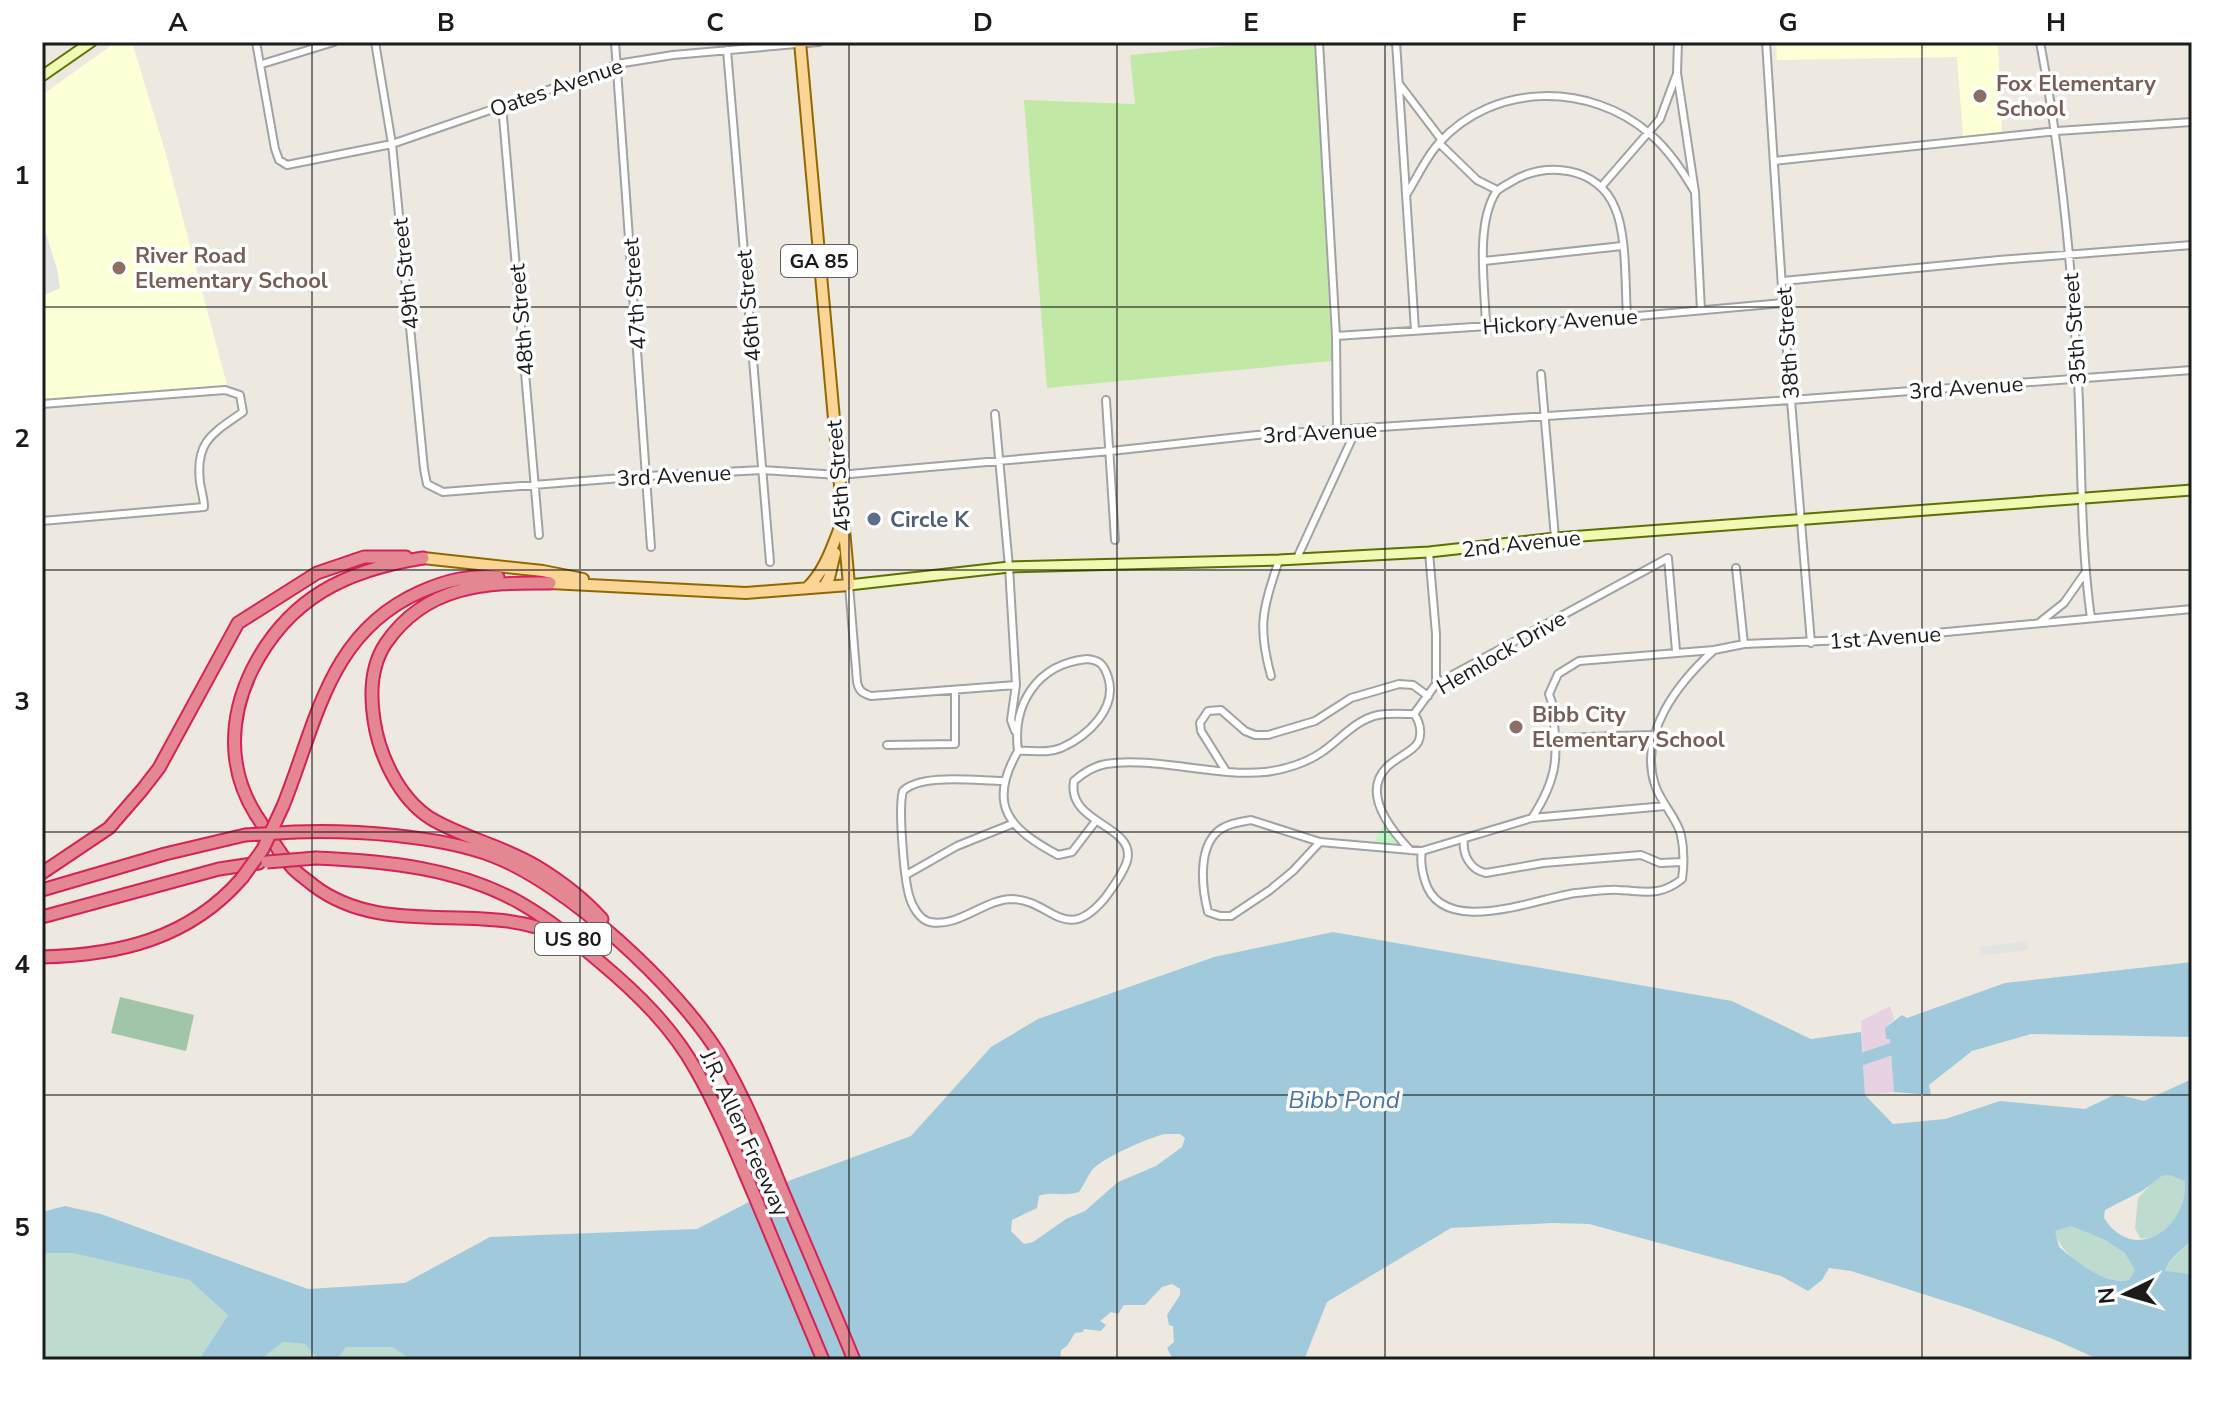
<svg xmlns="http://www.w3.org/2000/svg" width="2234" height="1402" font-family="'Nunito Sans',sans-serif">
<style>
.industrial{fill:#e6d2e1}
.education{fill:#fdffd6}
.grass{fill:#c2e8a5}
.wetland{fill:#bddbce}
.cemetery{fill:#a1c5a8}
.park{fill:#bbf9c3}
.parking{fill:#e3e3e3}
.water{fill:#a0cadb;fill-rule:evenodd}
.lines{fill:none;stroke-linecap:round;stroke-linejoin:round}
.river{stroke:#a0cadb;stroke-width:12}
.street-casing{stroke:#a2a2a2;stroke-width:10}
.secondary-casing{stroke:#5e6f05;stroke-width:13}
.primary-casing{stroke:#916800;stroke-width:14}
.highway-casing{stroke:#d42357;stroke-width:15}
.street{stroke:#fff;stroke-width:6}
.secondary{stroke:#f1f9b2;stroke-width:9}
.primary{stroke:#fbd596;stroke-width:10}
.highway{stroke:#e58693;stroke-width:11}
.highway-bridge-casing{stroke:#d42357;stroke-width:15;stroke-linecap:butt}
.highway-bridge{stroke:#e58693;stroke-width:11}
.grid{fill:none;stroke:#1b1b1b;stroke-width:2;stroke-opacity:0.55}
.education-dot{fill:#8d6e63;stroke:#fff;stroke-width:3}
.service-dot{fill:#5c6f8a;stroke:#fff;stroke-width:3}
.labels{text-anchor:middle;stroke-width:7;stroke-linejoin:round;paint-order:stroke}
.shield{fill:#fff;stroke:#5f5f5f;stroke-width:2}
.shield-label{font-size:20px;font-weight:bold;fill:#1b1b1b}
.education-label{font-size:22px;font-weight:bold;fill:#785e54;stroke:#fff;text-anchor:start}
.street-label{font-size:22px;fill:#1b1b1b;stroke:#fff}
.service-label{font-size:22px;font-weight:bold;fill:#4e5e75;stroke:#fff;text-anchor:start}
.water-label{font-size:24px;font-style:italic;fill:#4974a9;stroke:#fff}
.neatline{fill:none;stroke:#1b1b1b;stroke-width:3}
.grid-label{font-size:26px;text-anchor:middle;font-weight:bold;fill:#1b1b1b}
</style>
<rect width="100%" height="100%" fill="#ede9e0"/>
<!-- industrial -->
<path class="industrial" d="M1890 1006 1894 1019 1885 1028 1886 1038H1890L1894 1092 1865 1095 1861 1021Z"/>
<!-- education -->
<path class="education" d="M116 42H132L165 151 227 385 42 401V95Z
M1776 42H1998L2002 133 1963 136 1957 57 1777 60Z"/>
<!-- grass -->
<path class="grass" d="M1269 42H1315L1332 361 1047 388 1024 100 1135 104 1130 55Z"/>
<!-- wetland -->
<path class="wetland" d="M2169 1175 2185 1180C2187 1206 2171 1242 2140 1238L2135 1228 2138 1198 2152 1183 2162 1176Z
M2071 1226 2105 1240 2126 1253 2136 1270 2129 1280C2102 1285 2062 1257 2054 1231Z
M2192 1239V1274L2165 1272C2171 1255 2182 1253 2192 1239Z
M42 1253H72L189 1280 228 1315 199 1360H42Z
M283 1342 305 1344 319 1360H260Z
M346 1347H392L412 1360H337Z"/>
<!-- cemetery -->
<path class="cemetery" d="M120 997 194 1015 186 1051 111 1033Z"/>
<!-- park -->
<path class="park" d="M1384 823 1399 844 1375 842Z"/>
<!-- parking -->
<path class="parking" d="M42 221 57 269 60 288 42 296Z
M2027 941 2028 950 1980 956 1979 947Z"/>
<!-- water -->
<path class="water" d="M1333 932 1732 1001 1811 1039 1861 1032 1865 1095 1893 1124 1945 1119 2000 1101 2085 1109 2116 1094 2144 1101 2192 1079V1239C2182 1252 2171 1255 2165 1271L2192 1274V1360H2100L2053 1339 1970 1309 1851 1271 1829 1268 1822 1280 1808 1291 1781 1276 1589 1224 1553 1223 1451 1228 1327 1302 1304 1360H1173L1167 1348 1174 1342 1173 1326 1169 1325 1167 1315 1180 1295V1289L1172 1284 1162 1287 1145 1305H1124L1118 1314 1111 1312 1100 1321 1106 1325 1101 1331 1084 1329 1083 1332 1075 1333 1067 1346 1061 1350 1060 1360H412L392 1347H346L337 1360H319L305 1344 283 1342 260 1360H199L228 1315 189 1280 72 1253H42V1212L65 1206 101 1214 308 1289 405 1283 490 1237 697 1229 791 1180 911 1136 991 1047 1038 1019 1214 957ZM1165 1134H1180L1185 1138 1182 1147 1156 1166 1118 1182 1085 1211 1066 1219 1033 1242 1024 1244 1011 1231 1012 1220 1037 1208 1039 1196C1052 1191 1065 1197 1079 1192 1084 1185 1087 1177 1092 1170 1102 1158 1150 1137 1165 1134ZM2169 1175 2185 1181C2188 1229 2134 1265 2104 1218L2105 1210 2142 1191 2162 1176ZM2071 1226 2105 1240 2125 1253 2135 1270 2129 1280C2103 1285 2078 1262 2059 1247L2055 1231Z
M2192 962V1037L2031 1034 1972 1051 1929 1085 1931 1095 1894 1092 1890 1039H1886L1885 1028 1902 1015 1907 1018 2005 983Z"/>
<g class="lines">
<!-- river -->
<path class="river" d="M1848 1064 1906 1044"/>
<defs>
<path id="street" d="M256 42 275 149 279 160 287 165 392 144 603 71 617 64 673 55 819 42
M375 42 392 144 424 469 427 484 443 492 647 476 762 470 839 475 1111 451 1257 435 1791 400 2192 370
M615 42 651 547
M1319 42 1336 336 1337 431
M1396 42 1415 330
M1678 42 1677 73 1695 192 1701 310
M1766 42 1783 303 1811 643
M2040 42C2061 154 2072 267 2078 381 2082 460 2080 540 2091 618
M727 50 770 562
M262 64 334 42
M1400 85 1441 139 1439 143 1477 180 1497 190
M502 105 539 535
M1774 161 2057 131 2192 122
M1601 187 1660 119 1676 76
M1406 195C1417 178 1426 157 1439 143 1494 82 1590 82 1650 134 1669 150 1683 172 1695 192
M1484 261 1622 246
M1783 281 1999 260 2192 245
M1486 325C1485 288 1475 225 1496 192 1499 188 1506 185 1511 182 1545 160 1599 167 1615 208 1627 235 1625 286 1627 317
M1336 336 1627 317 1783 303
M1541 374 1555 538
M1106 400 1115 540
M42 404 225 390 240 395 243 412C213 433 195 441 200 482 201 491 204 498 204 507L42 521
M995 414 1009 567 1016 685 1011 720 1015 731
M1429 552 1436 634V684
M1297 558 1356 430
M1736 568 1744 644
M849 585 857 682C859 691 862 693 871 696L1016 685
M2040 622 2064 603 2085 573
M1087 659C1100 660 1104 665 1108 677 1118 708 1088 736 1061 748 1046 754 1032 750 1018 751 1012 704 1037 664 1087 659Z
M1271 676C1257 625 1263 609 1279 560
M1414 714 1436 684 1668 558 1676 651
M1555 738 1653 735
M887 745 955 744V690
M1018 751C986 806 1010 829 1058 855L1072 852 1095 822
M1226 771 1201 731 1200 723 1208 711 1221 710 1245 731 1255 735H1268L1315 721 1351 698 1399 684 1413 685 1428 696
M1003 781C978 781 921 773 903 791 898 807 904 877 909 895 911 904 919 920 930 922 958 928 985 899 1012 899 1052 900 1065 946 1105 898 1113 887 1123 874 1127 861 1137 825 1066 824 1074 781 1083 773 1094 766 1106 764 1153 756 1215 777 1265 772 1284 770 1306 763 1322 752 1340 740 1355 720 1378 715 1389 713 1403 714 1414 714
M1532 818C1561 773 1557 754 1552 703L1549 694 1558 674 1579 661 1714 650 1744 644 1872 639 2192 609
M1251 820 1320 842 1293 871 1270 890 1231 916H1220L1208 912C1202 889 1198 851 1216 833 1225 824 1240 822 1251 820Z
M1464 839C1462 854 1470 870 1486 873L1543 863 1641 855 1660 863 1683 862
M1320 842 1422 851 1532 818 1665 806
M1410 850C1391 830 1361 793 1387 767 1395 759 1405 755 1413 748 1424 740 1421 723 1414 714
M1422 851C1420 861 1422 871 1425 881 1442 939 1537 898 1576 893 1590 892 1605 889 1619 890 1644 891 1660 897 1682 879 1684 865 1684 849 1681 835 1677 818 1661 803 1655 785 1638 733 1678 683 1714 650
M906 875 957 846 1012 824"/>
<path id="secondary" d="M42 76 91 42
M849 585 1009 567 1279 560 1429 552 1555 538 2192 490"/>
<path id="primary" d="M423 558 543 571 583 579
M550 583 746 593 849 585 800 42
M824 587 829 578 835 553
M807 588C825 571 832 547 841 525"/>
<path id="highway" d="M423 558C346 570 288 598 252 670 229 717 227 769 256 815 267 831 277 850 290 865 296 873 306 879 313 885 387 942 485 897 565 938
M550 583C486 582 426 585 386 643 371 665 370 694 374 720 379 755 399 798 430 818 463 838 503 846 536 866 559 880 584 899 602 919
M283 806C317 722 328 633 420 592 447 580 469 575 498 577
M295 832C353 830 437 835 493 856 568 885 677 986 719 1054 745 1098 764 1145 783 1192 807 1248 831 1304 854 1360
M316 858C386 861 460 868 522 904 550 920 575 941 600 962 637 993 672 1027 696 1070 719 1110 737 1155 755 1197 778 1252 801 1306 823 1360
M42 873 109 828 142 790 159 768 238 623 317 573 364 557H406
M42 890 165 854 245 835
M42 917 219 869 259 863
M42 957C119 955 189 939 242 878"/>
</defs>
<!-- street casing -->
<use href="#street" class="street-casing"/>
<!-- secondary casing -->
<use href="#secondary" class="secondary-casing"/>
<!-- primary casing -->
<use href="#primary" class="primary-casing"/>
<!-- highway casing -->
<use href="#highway" class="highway-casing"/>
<!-- street -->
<use href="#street" class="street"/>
<!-- secondary -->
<use href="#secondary" class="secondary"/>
<!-- primary -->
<use href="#primary" class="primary"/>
<!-- highway -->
<use href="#highway" class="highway"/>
<defs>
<path id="highway-bridge" d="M245 835 295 832
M267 862 316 858
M242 878 263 849 283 806"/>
</defs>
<!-- highway-bridge casing -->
<use href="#highway-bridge" class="highway-bridge-casing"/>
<!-- highway-bridge -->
<use href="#highway-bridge" class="highway-bridge"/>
</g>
<!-- grid -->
<path class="grid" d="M312 42V1360M580 42V1360M849 42V1360M1117 42V1360M1385 42V1360M1654 42V1360M1922 42V1360M42 307H2192M42 570H2192M42 832H2192M42 1095H2192"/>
<!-- markers -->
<g class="education-dot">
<circle cx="1980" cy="96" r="8"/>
<circle cx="119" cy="268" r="8"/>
<circle cx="1516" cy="727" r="8"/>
</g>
<circle class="service-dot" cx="874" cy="519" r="8"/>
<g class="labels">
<!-- shield labels -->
<g class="shield">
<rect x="781" y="245" width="76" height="32" rx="6"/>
<rect x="535" y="923" width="76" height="32" rx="6"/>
</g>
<g class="shield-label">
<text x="819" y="268">GA 85</text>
<text x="573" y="946">US 80</text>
</g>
<!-- education labels -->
<g class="education-label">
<text x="1996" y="91">Fox Elementary<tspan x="1996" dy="25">School</tspan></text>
<text x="135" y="263">River Road<tspan x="135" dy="25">Elementary School</tspan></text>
<text x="1532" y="722">Bibb City<tspan x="1532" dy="25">Elementary School</tspan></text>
</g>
<!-- street labels -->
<g class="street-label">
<text transform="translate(556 87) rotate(-19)" y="8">Oates Avenue</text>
<text transform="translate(405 274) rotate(-96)" y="8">49th Street</text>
<text transform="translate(634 294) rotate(-94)" y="8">47th Street</text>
<text transform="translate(748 306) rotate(-95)" y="8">46th Street</text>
<text transform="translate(521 320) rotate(-95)" y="8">48th Street</text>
<text transform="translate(1560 321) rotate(-4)" y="8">Hickory Avenue</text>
<text transform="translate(2074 329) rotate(-94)" y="8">35th Street</text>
<text transform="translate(1787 343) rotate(-94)" y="8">38th Street</text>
<text transform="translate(1966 387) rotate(-4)" y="8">3rd Avenue</text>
<text transform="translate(1320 432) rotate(-3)" y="8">3rd Avenue</text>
<text transform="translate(674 475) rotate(-3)" y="8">3rd Avenue</text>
<text transform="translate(838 476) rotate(-95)" y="8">45th Street</text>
<text transform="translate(1521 543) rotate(-6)" y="8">2nd Avenue</text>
<text transform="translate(1885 637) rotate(-4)" y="8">1st Avenue</text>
<text transform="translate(1501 652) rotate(-30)" y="8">Hemlock Drive</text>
<text transform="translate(745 1133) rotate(65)" y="8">J.R. Allen Freeway</text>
</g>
<!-- service labels -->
<g class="service-label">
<text x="890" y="527">Circle K</text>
</g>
<!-- water labels -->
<g class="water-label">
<text x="1344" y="1108">Bibb Pond</text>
</g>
</g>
<!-- border -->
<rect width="2234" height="1402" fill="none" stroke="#ffffff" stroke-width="88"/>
<!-- north arrow -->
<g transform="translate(2126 1294) rotate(265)" stroke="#ffffff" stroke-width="6" paint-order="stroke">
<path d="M0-6L14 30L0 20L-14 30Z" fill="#1b1b1b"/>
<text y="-12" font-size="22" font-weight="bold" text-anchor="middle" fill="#1b1b1b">N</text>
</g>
<rect x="44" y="44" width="2146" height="1314" class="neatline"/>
<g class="grid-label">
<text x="178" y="31">A</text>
<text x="446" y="31">B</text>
<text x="715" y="31">C</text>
<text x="983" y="31">D</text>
<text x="1251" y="31">E</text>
<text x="1519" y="31">F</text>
<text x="1788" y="31">G</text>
<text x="2056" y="31">H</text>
<text x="22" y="184">1</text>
<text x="22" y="447">2</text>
<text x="22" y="710">3</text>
<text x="22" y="973">4</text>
<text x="22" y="1236">5</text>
</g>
</svg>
